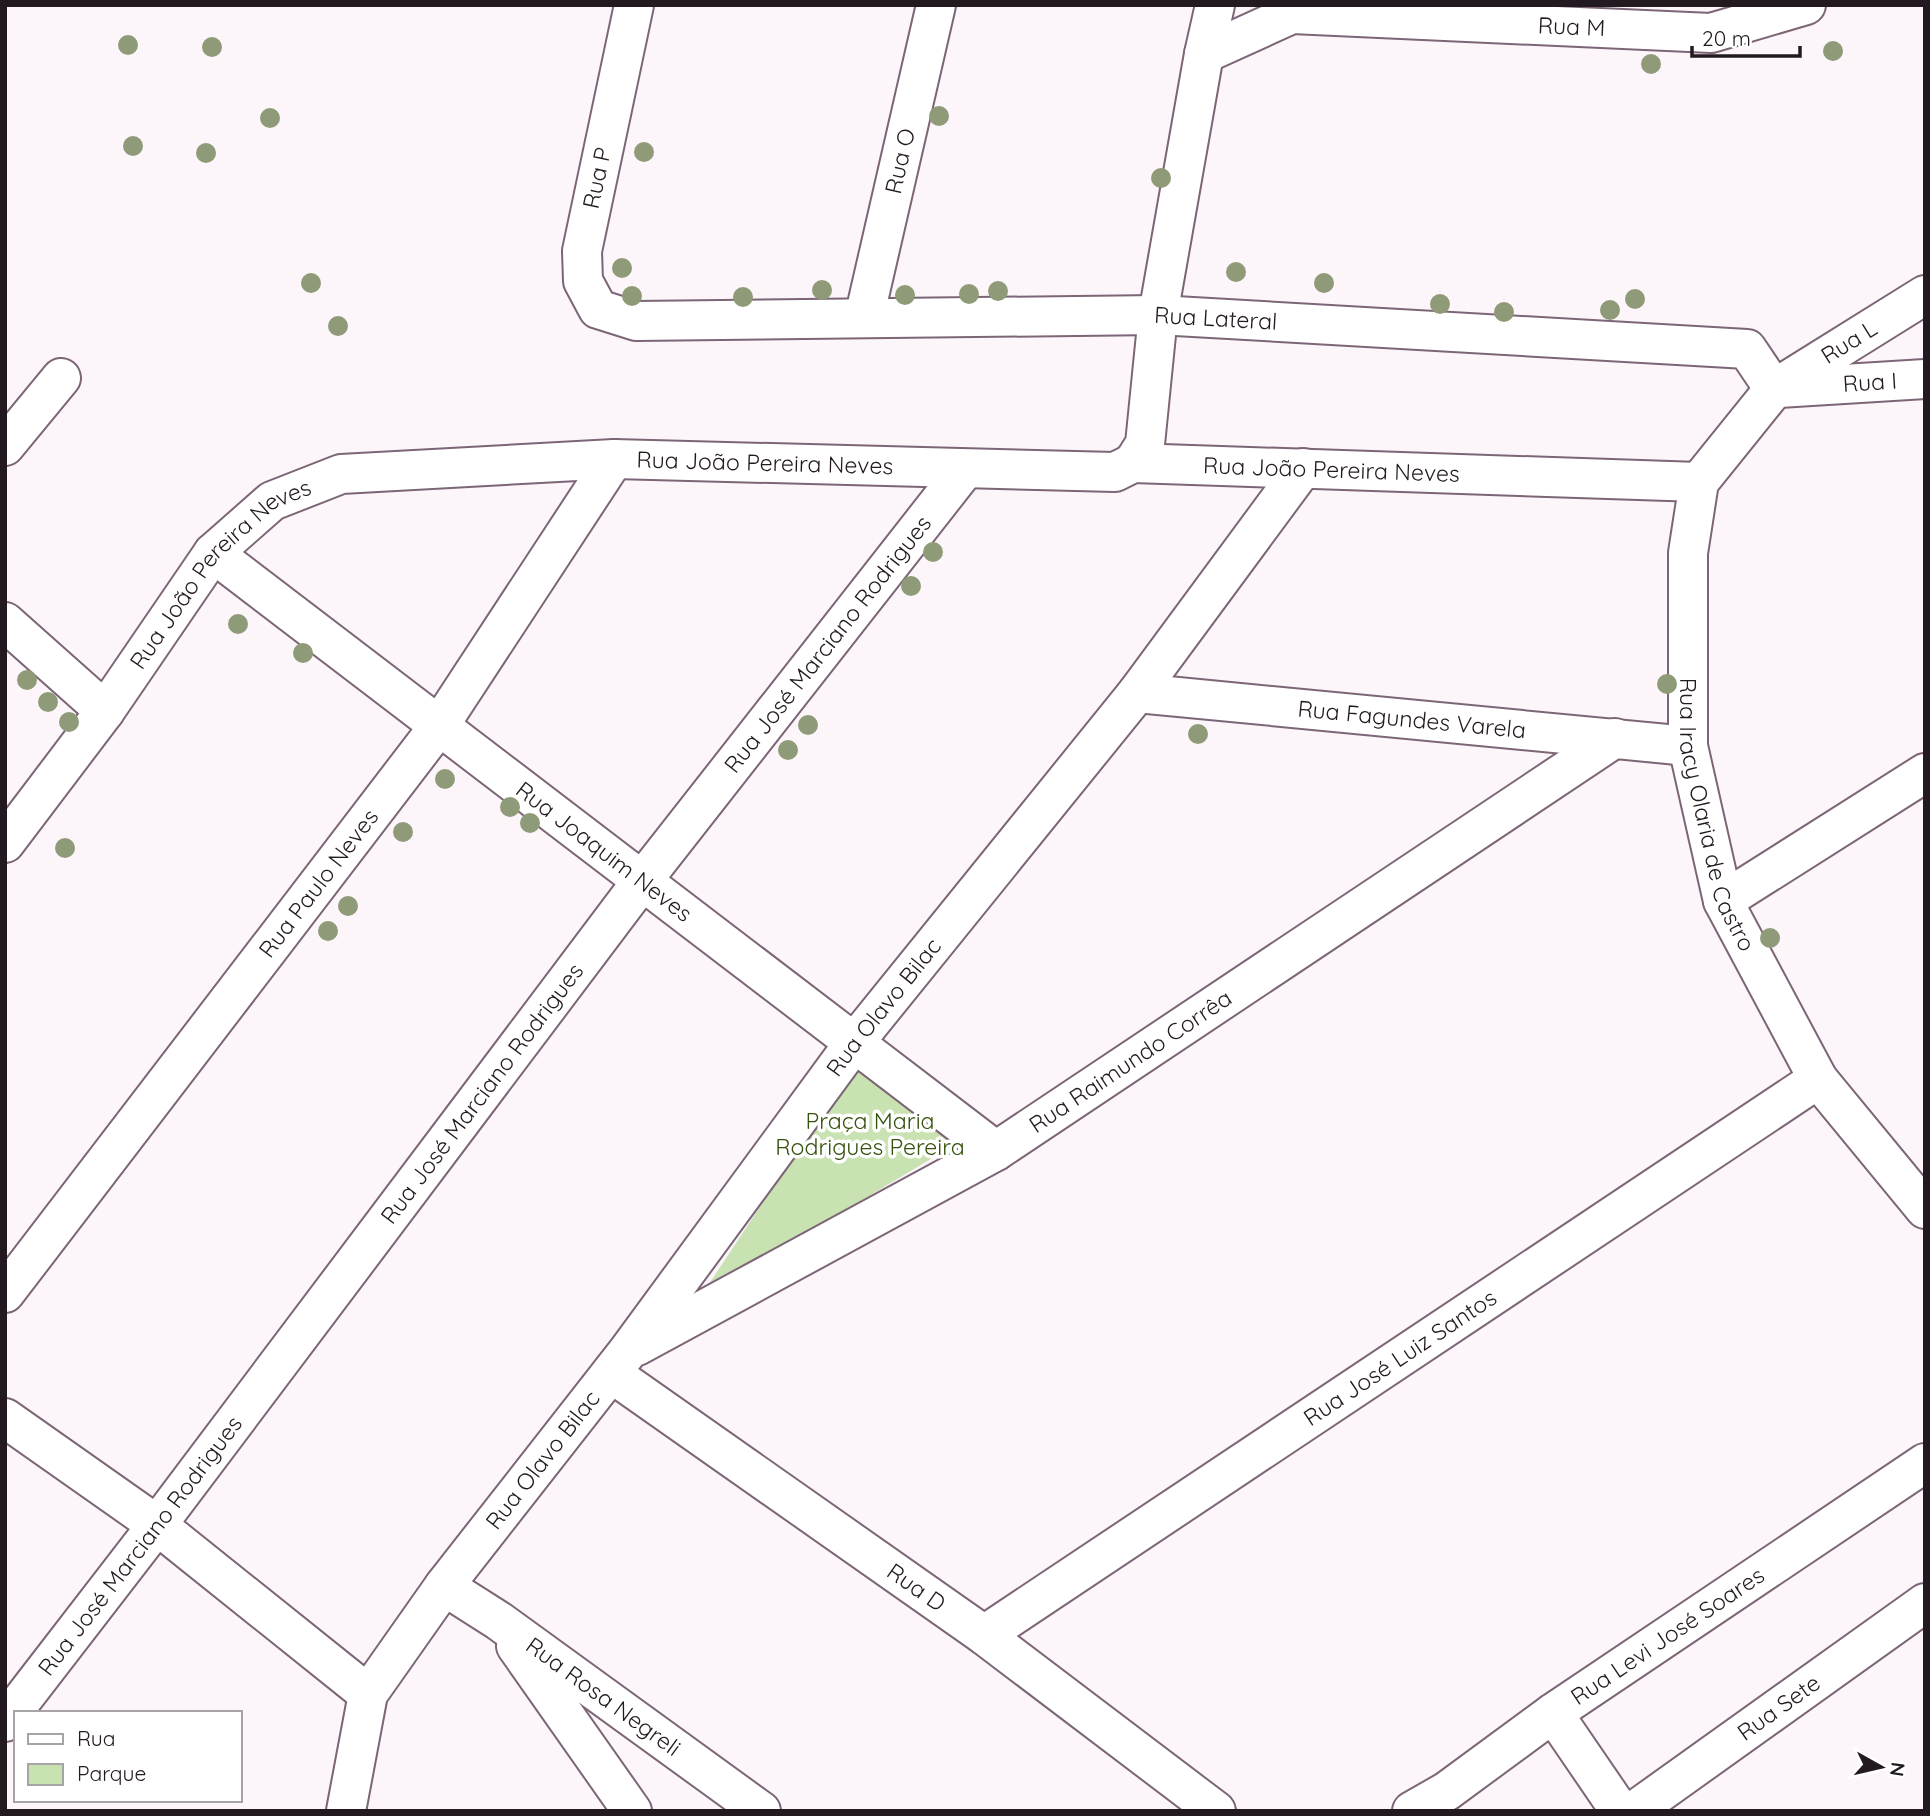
<svg xmlns="http://www.w3.org/2000/svg" width="1930" height="1816" font-family="Quicksand,sans-serif">
<style>
.green{fill:#c9e2b1}
.lines{fill:none;stroke-linecap:round;stroke-linejoin:round}
.street-casing{stroke:#7c6576;stroke-width:42}
.street{stroke:#fff;stroke-width:38}
.tree{fill:#8f9b78}
.labels{text-anchor:middle;stroke-width:7;stroke-linejoin:round;paint-order:stroke}
.street-label{font-size:23px;fill:#231a21;stroke:#fff}
.park-label{font-size:23px;fill:#35510d;stroke:#fff}
</style>
<rect width="100%" height="100%" fill="#fcf6fa"/>
<!-- green -->
<path class="green" d="M859 1057 961 1141 701 1296Z"/>
<g class="lines">
<defs>
<g id="street">
<path id="s1" d="M634 5 582 251 583 281 598 309 636 321 1158 315 1747 349 1774 389"/>
<path id="s2" d="M1292 14 1711 33 1806 5"/>
<path d="M1204 54 1292 14 1307 5"/>
<path id="s3" d="M1925 295 1774 389 1699 482 1688 553V746L1723 901 1818 1079 1925 1209"/>
<path id="s4" d="M864 318 936 5"/>
<path id="s5" d="M1779 388 1925 379"/>
<path d="M5 446 61 378"/>
<path d="M1133 463 1145 444 1158 315 1204 54 1215 5"/>
<path id="s6" d="M213 553 996 1151"/>
<path d="M5 622 105 711"/>
<path id="s7" d="M1137 693 1688 746"/>
<path id="s8" d="M5 843 105 711 213 553 272 501 341 474 614 459 1115 472 1133 463 1699 482"/>
<path d="M1723 901 1925 773"/>
<path id="s9" d="M5 1293 439 726 614 459"/>
<path id="s10" d="M637 1346 996 1151 1615 738"/>
<path id="s11" d="M611 1373 984 1635 1216 1811"/>
<path d="M5 1418 157 1525 368 1694"/>
<path id="s12" d="M444 1586 499 1621 761 1811"/>
<path id="s13" d="M984 1635 1818 1079"/>
<path d="M516 1646 632 1811"/>
<path d="M1553 1713 1620 1811"/>
<path id="s14" d="M5 1722 157 1525 642 881 965 469"/>
<path id="s15" d="M346 1811 368 1694 444 1586 628 1351 854 1043 1137 693 1303 468"/>
<path id="s16" d="M1412 1811 1447 1791 1553 1713 1925 1463"/>
<path id="s17" d="M1634 1811 1925 1603"/>
</g>
</defs>
<!-- street casing -->
<use href="#street" class="street-casing"/>
<!-- street -->
<use href="#street" class="street"/>
</g>
<!-- trees -->
<g class="tree">
<circle cx="128" cy="45" r="10"/>
<circle cx="212" cy="47" r="10"/>
<circle cx="1833" cy="51" r="10"/>
<circle cx="1651" cy="64" r="10"/>
<circle cx="939" cy="116" r="10"/>
<circle cx="270" cy="118" r="10"/>
<circle cx="133" cy="146" r="10"/>
<circle cx="644" cy="152" r="10"/>
<circle cx="206" cy="153" r="10"/>
<circle cx="1161" cy="178" r="10"/>
<circle cx="622" cy="268" r="10"/>
<circle cx="1236" cy="272" r="10"/>
<circle cx="311" cy="283" r="10"/>
<circle cx="1324" cy="283" r="10"/>
<circle cx="822" cy="290" r="10"/>
<circle cx="998" cy="291" r="10"/>
<circle cx="969" cy="294" r="10"/>
<circle cx="905" cy="295" r="10"/>
<circle cx="632" cy="296" r="10"/>
<circle cx="743" cy="297" r="10"/>
<circle cx="1635" cy="299" r="10"/>
<circle cx="1440" cy="304" r="10"/>
<circle cx="1610" cy="310" r="10"/>
<circle cx="1504" cy="312" r="10"/>
<circle cx="338" cy="326" r="10"/>
<circle cx="933" cy="552" r="10"/>
<circle cx="911" cy="586" r="10"/>
<circle cx="238" cy="624" r="10"/>
<circle cx="303" cy="653" r="10"/>
<circle cx="27" cy="680" r="10"/>
<circle cx="1667" cy="684" r="10"/>
<circle cx="48" cy="702" r="10"/>
<circle cx="69" cy="722" r="10"/>
<circle cx="808" cy="725" r="10"/>
<circle cx="1198" cy="734" r="10"/>
<circle cx="788" cy="750" r="10"/>
<circle cx="445" cy="779" r="10"/>
<circle cx="510" cy="807" r="10"/>
<circle cx="530" cy="823" r="10"/>
<circle cx="403" cy="832" r="10"/>
<circle cx="65" cy="848" r="10"/>
<circle cx="348" cy="906" r="10"/>
<circle cx="328" cy="931" r="10"/>
<circle cx="1770" cy="938" r="10"/>
</g>
<g class="labels">
<!-- street labels -->
<g class="street-label">
<text dy="8" stroke="none"><textPath href="#s2" startOffset="280">Rua M</textPath></text>
<text dy="8" stroke="none"><textPath href="#s4" startOffset="161">Rua O</textPath></text>
<text transform="translate(597 178) rotate(-78)" y="8">Rua P</text>
<text dy="8" stroke="none"><textPath href="#s1" startOffset="933">Rua Lateral</textPath></text>
<text transform="translate(1849 342) rotate(-32)" y="8">Rua L</text>
<text dy="8" stroke="none"><textPath href="#s5" startOffset="91">Rua I</textPath></text>
<text dy="8" stroke="none"><textPath href="#s8" startOffset="934">Rua João Pereira Neves</textPath></text>
<text dy="8" stroke="none"><textPath href="#s8" startOffset="1503">Rua João Pereira Neves</textPath></text>
<text dy="8" stroke="none"><textPath href="#s8" startOffset="348">Rua João Pereira Neves</textPath></text>
<text dy="8" stroke="none"><textPath href="#s14" startOffset="1356">Rua José Marciano Rodrigues</textPath></text>
<text dy="8" stroke="none"><textPath href="#s7" startOffset="276">Rua Fagundes Varela</textPath></text>
<text dy="8" stroke="none"><textPath href="#s3" startOffset="635">Rua Iracy Olaria de Castro</textPath></text>
<text dy="8" stroke="none"><textPath href="#s6" startOffset="492">Rua Joaquim Neves</textPath></text>
<text dy="8" stroke="none"><textPath href="#s9" startOffset="516">Rua Paulo Neves</textPath></text>
<text dy="8" stroke="none"><textPath href="#s15" startOffset="978">Rua Olavo Bilac</textPath></text>
<text dy="8" stroke="none"><textPath href="#s10" startOffset="570">Rua Raimundo Corrêa</textPath></text>
<text dy="8" stroke="none"><textPath href="#s14" startOffset="789">Rua José Marciano Rodrigues</textPath></text>
<text dy="8" stroke="none"><textPath href="#s13" startOffset="500">Rua José Luiz Santos</textPath></text>
<text dy="8" stroke="none"><textPath href="#s15" startOffset="411">Rua Olavo Bilac</textPath></text>
<text dy="8" stroke="none"><textPath href="#s14" startOffset="222">Rua José Marciano Rodrigues</textPath></text>
<text dy="8" stroke="none"><textPath href="#s11" startOffset="373">Rua D</textPath></text>
<text dy="8" stroke="none"><textPath href="#s16" startOffset="310">Rua Levi José Soares</textPath></text>
<text dy="8" stroke="none"><textPath href="#s12" startOffset="194">Rua Rosa Negreli</textPath></text>
<text dy="8" stroke="none"><textPath href="#s17" startOffset="178">Rua Sete</textPath></text>
</g>
<!-- park labels -->
<g class="park-label">
<text x="870" y="1129">Praça Maria<tspan x="870" dy="26">Rodrigues Pereira</tspan></text>
</g>
</g>
<!-- border -->
<rect width="1930" height="1816" fill="none" stroke="#231a21" stroke-width="14"/>
<!-- legend -->
<rect x="14" y="1711" width="228" height="91" fill="#ffffff" stroke="#a7a3a6" stroke-width="2"/>
<rect x="28" y="1734" width="35" height="10" fill="#ffffff" stroke="#a7a3a6" stroke-width="2"/>
<text x="77" y="1746" font-size="21" fill="#231a21">Rua</text>
<rect x="28" y="1764" width="35" height="21" fill="#c9e2b1" stroke="#a7a3a6" stroke-width="2"/>
<text x="77" y="1781" font-size="21" fill="#231a21">Parque</text>
<!-- north arrow -->
<g transform="translate(1881 1767) rotate(98)" stroke="#ffffff" stroke-width="5" paint-order="stroke">
<path d="M0-5L12 26L0 18L-12 26Z" fill="#231a21"/>
<text y="-10" font-size="19" font-weight="bold" text-anchor="middle" fill="#231a21">N</text>
</g>
<!-- scale -->
<path d="M1692 46v10h108v-10" fill="none" stroke="#231a21" stroke-width="3.5"/>
<text x="1702" y="46" font-size="21" fill="#231a21" stroke="#ffffff" stroke-width="5" paint-order="stroke">20 m</text>
</svg>
